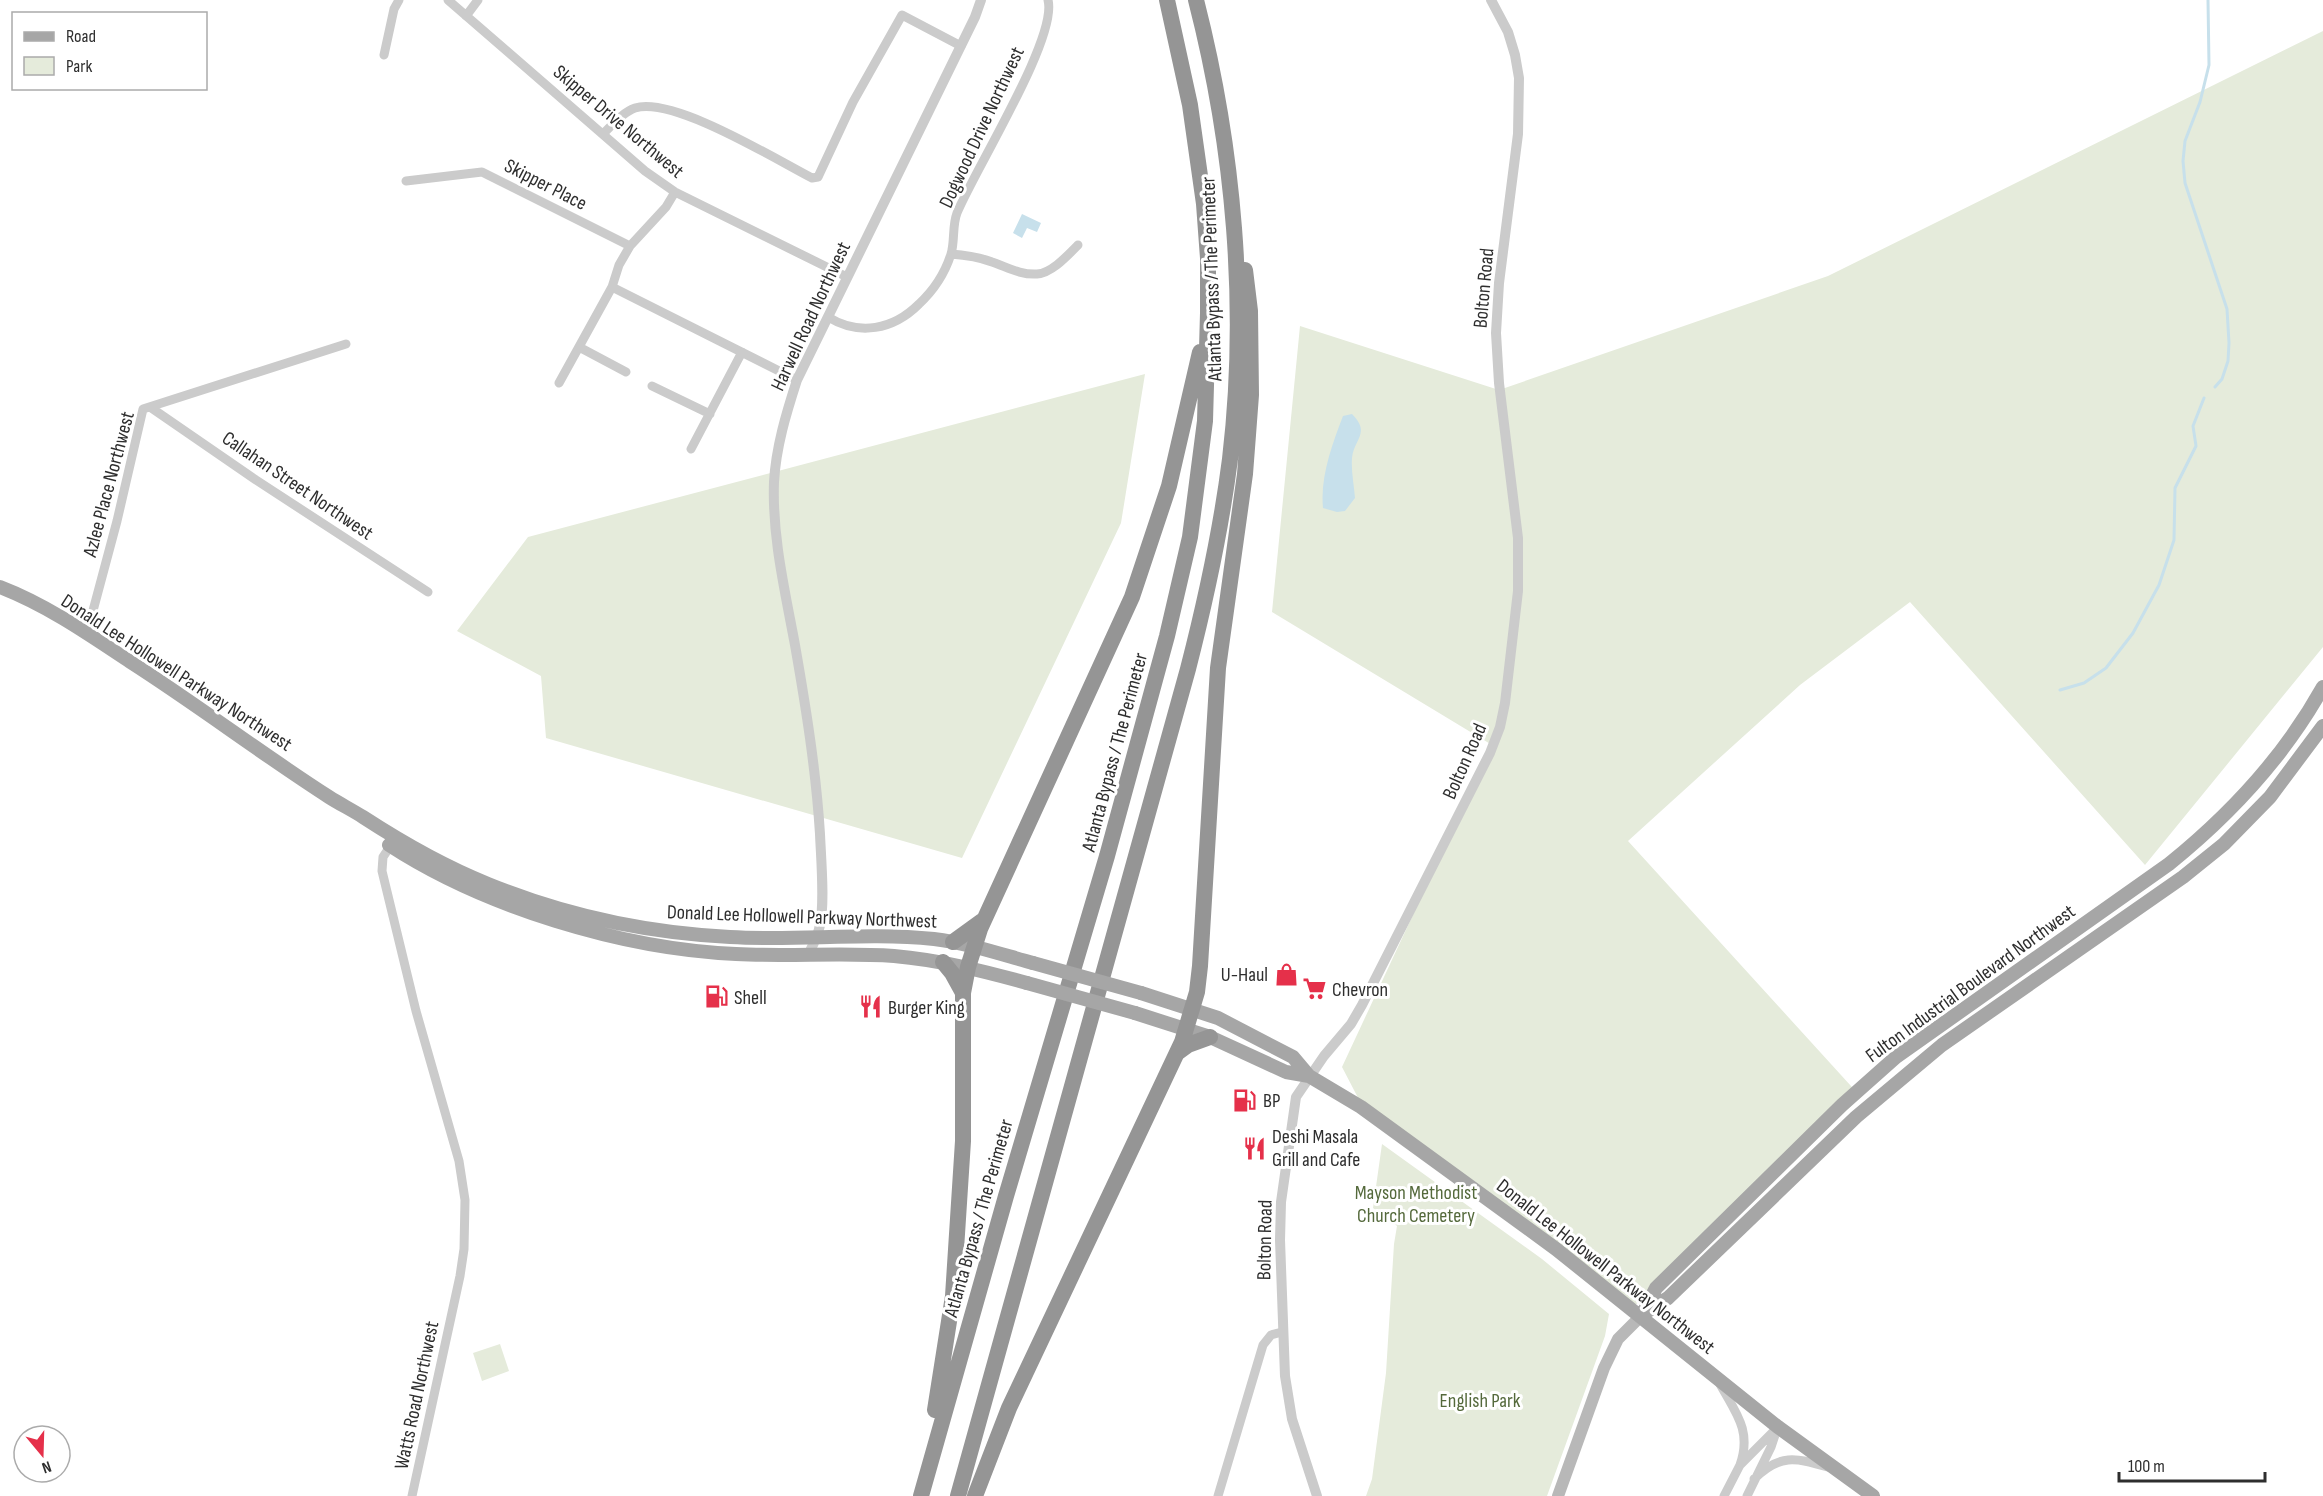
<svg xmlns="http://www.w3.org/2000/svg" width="2323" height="1496" font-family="'Sofia Sans Condensed',sans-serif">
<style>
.green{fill:#e5ebdb}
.water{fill:#c7e0eb}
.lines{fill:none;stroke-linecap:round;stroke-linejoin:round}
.stream{stroke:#c7e0eb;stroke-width:3}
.minor{stroke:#cbcbcb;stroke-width:9}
.tertiary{stroke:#cbcbcb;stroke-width:10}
.secondary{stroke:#b8b8b8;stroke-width:12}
.primary{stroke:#a6a6a6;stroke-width:14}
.motorway{stroke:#959595;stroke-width:16}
.primary-bridge{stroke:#a6a6a6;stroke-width:14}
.labels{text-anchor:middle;stroke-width:6;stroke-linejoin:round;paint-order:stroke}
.street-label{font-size:20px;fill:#2e2e2e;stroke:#fff}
.poi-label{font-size:20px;fill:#2e2e2e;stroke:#fff;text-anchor:start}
.park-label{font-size:20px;fill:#54693b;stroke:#fff}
</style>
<rect width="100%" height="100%" fill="#fff"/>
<!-- green -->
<path class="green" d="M2323 31V647L2145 865 1910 602 1800 685 1628 841 1861 1097 1631 1309 1368 1117 1342 1067 1432 874 1497 748 1272 612 1300 326 1499 390 1828 276Z
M1145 374 1121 523 962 858 546 738 541 676 457 631 528 537Z
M1382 1144 1542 1259 1609 1314 1605 1336 1547 1496H1366L1372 1479 1386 1373 1394 1244 1397 1226 1373 1208Z
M500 1344 509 1371 482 1381 473 1353Z"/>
<!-- water -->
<path class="water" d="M1022 214 1041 223 1037 232 1027 228 1022 238 1013 233Z
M1352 414C1371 433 1354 439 1352 458 1351 471 1354 485 1355 498L1345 511 1337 512 1323 508C1320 477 1332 445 1343 416Z"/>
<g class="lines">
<!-- stream -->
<path class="stream" d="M2208 0 2209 65 2200 102 2185 141 2183 161 2185 183 2227 309 2229 343 2228 361 2222 379 2215 387
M2060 690 2084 683 2106 668 2133 633 2159 585 2174 540 2175 488 2196 446 2193 426 2204 398"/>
<!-- minor -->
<path class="minor" d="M448 0 645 171 675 192 847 277
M466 16 478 0
M384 55 394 9 399 0
M603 134C612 125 623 112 635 108 673 96 775 159 812 178L818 177 853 102 902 15 961 46
M406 181 482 172 630 246
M951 254C965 255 979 257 992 262 1007 267 1020 275 1037 274 1052 273 1068 255 1078 245
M612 287 797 380
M828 317C859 336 893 330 919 304 933 291 945 273 951 254 955 241 952 226 957 213 974 171 1058 38 1048 0
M579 347 626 372
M559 383 612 287 619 265 630 246 666 207 675 192
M652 386 710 414
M150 407 256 480 428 592
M691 449 742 352
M87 633 117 521 143 409 346 344
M393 842 383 857 382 871 416 1011 459 1161 465 1200 464 1249 460 1276 412 1496
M1720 1384C1736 1413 1752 1431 1740 1465
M1754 1479C1780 1453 1796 1458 1828 1467
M1218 1496 1263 1345 1271 1335 1282 1332
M1724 1496 1740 1465 1778 1427
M1747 1496 1771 1447 1777 1429"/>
<!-- tertiary -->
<path class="tertiary" d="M808 955C813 945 818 936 820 925 825 903 821 859 820 834 816 770 806 708 795 645 785 591 772 537 774 482 776 447 786 414 797 380L975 17 981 0
M1317 1496 1292 1419 1285 1376 1280 1240 1281 1202 1296 1097 1324 1056 1351 1024 1362 1005 1490 753 1500 727 1505 703 1518 591V538L1499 383 1496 333 1499 283 1518 134 1519 78 1515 55 1508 32 1491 0"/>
<!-- secondary -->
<path class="secondary" d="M1558 1496 1604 1368 1618 1339 1642 1315"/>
<!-- primary -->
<path class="primary" d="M0 587C47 605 90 635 132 663 199 706 262 754 329 797 340 804 352 810 363 817 403 843 443 866 488 884 564 915 648 933 730 937 798 941 866 932 934 939 968 943 1000 954 1033 963
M389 845C484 907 622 949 736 954 789 957 842 952 894 956 940 960 983 971 1027 983
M1141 993 1218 1018 1293 1057 1309 1076 1361 1107 1556 1249 1778 1427 1873 1496
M1135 1013 1210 1037 1286 1072 1309 1076
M1643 1314 1668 1298 1856 1117 1942 1045 2183 877 2224 844 2270 797 2323 726
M1642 1315 1656 1288 1842 1105 1896 1057 2169 864C2231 814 2284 757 2323 687"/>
<!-- motorway -->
<path class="motorway" d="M953 942 982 921
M943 962 952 973 963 993
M1177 1053 1188 1045 1210 1037
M935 1410 953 1296 963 1141V993L968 967 980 929 1132 597 1169 486 1200 352
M921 1496 1006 1196 1107 856 1167 636 1190 537 1205 421 1208 313V258L1204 204 1190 105 1167 0
M958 1496 1188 669C1206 599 1221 530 1230 459 1248 307 1234 148 1196 0
M975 1496 1009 1408 1182 1042 1197 992 1200 966 1218 668 1245 474 1248 435 1251 395 1250 311 1245 270"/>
<!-- primary-bridge -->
<path class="primary-bridge" d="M1033 963 1141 993
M1027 983 1135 1013"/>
</g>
<!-- icons -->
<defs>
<symbol id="shop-bare" viewBox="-9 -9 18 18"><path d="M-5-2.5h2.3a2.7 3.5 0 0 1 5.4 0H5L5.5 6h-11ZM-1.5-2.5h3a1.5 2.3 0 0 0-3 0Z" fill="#e5304a" stroke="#fff" stroke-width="2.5" paint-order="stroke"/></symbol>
<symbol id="supermarket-bare" viewBox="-9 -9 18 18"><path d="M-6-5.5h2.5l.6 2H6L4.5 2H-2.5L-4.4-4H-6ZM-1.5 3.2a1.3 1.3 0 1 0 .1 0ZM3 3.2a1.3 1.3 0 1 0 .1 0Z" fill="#e5304a" stroke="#fff" stroke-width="2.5" paint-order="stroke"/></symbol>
<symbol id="fuel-bare" viewBox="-9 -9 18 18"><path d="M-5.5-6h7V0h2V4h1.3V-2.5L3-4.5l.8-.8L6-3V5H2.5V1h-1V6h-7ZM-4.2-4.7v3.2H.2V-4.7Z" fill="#e5304a" stroke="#fff" stroke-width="2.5" paint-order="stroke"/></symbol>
<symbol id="restaurant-bare" viewBox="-9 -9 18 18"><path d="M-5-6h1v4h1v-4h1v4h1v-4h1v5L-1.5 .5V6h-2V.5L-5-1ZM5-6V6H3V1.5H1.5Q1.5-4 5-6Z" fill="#e5304a" stroke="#fff" stroke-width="2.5" paint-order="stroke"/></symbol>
</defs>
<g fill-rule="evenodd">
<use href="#shop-bare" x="1270" y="958" width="33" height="33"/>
<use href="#supermarket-bare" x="1298" y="972" width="33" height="33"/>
<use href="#fuel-bare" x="700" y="980" width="33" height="33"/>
<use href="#restaurant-bare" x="854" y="990" width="33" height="33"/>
<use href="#fuel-bare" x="1228" y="1084" width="33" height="33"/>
<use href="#restaurant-bare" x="1238" y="1132" width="33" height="33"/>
</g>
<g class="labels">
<!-- street labels -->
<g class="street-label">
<text transform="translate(619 121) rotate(40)" y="7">Skipper Drive Northwest</text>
<text transform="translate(981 127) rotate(-65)" y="7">Dogwood Drive Northwest</text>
<text transform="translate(546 184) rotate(27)" y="7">Skipper Place</text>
<text transform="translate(1211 279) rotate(-92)" y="7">Atlanta Bypass / The Perimeter</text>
<text transform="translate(1483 288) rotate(-85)" y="7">Bolton Road</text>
<text transform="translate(810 316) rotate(-65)" y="7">Harwell Road Northwest</text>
<text transform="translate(108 484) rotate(-75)" y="7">Azlee Place Northwest</text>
<text transform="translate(298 485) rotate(34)" y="7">Callahan Street Northwest</text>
<text transform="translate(177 672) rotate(33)" y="7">Donald Lee Hollowell Parkway Northwest</text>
<text transform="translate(1114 752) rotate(-75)" y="7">Atlanta Bypass / The Perimeter</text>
<text transform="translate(1464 761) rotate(-66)" y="7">Bolton Road</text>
<text transform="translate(802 916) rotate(2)" y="7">Donald Lee Hollowell Parkway Northwest</text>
<text transform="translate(1970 983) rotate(-36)" y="7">Fulton Industrial Boulevard Northwest</text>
<text transform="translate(978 1218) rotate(-74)" y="7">Atlanta Bypass / The Perimeter</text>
<text transform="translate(1264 1240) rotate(-89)" y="7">Bolton Road</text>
<text transform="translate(1606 1266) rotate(38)" y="7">Donald Lee Hollowell Parkway Northwest</text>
<text transform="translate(416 1395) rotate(-78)" y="7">Watts Road Northwest</text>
</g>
<!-- poi labels -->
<g class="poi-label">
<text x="1268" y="981" text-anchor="end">U-Haul</text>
<text x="1332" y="996">Chevron</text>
<text x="734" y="1004">Shell</text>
<text x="888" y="1014">Burger King</text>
<text x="1263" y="1107">BP</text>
<text x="1272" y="1143">Deshi Masala<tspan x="1272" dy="23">Grill and Cafe</tspan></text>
</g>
<!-- park labels -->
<g class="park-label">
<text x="1416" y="1199">Mayson Methodist<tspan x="1416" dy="23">Church Cemetery</tspan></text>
<text x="1480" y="1407">English Park</text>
</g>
</g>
<!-- legend -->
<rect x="12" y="12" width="195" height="78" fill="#ffffff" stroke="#ababab" stroke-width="1.5"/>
<rect x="24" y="32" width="30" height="9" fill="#a6a6a6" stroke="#ababab" stroke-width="1.5"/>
<text x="66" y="42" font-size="18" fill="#2e2e2e">Road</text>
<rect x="24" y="57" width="30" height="18" fill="#e5ebdb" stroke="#ababab" stroke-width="1.5"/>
<text x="66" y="72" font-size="18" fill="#2e2e2e">Park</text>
<!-- north arrow -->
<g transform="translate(42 1454) rotate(161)"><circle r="28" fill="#ffffff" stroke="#ababab" stroke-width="1.5"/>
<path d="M0-4.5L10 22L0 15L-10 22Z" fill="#e5304a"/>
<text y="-9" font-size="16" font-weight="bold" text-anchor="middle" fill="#2e2e2e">N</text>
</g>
<!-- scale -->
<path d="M2119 1472v9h146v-9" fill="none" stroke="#2e2e2e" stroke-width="3"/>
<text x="2128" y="1472" font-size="18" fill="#2e2e2e" stroke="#ffffff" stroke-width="4.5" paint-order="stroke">100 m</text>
</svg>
